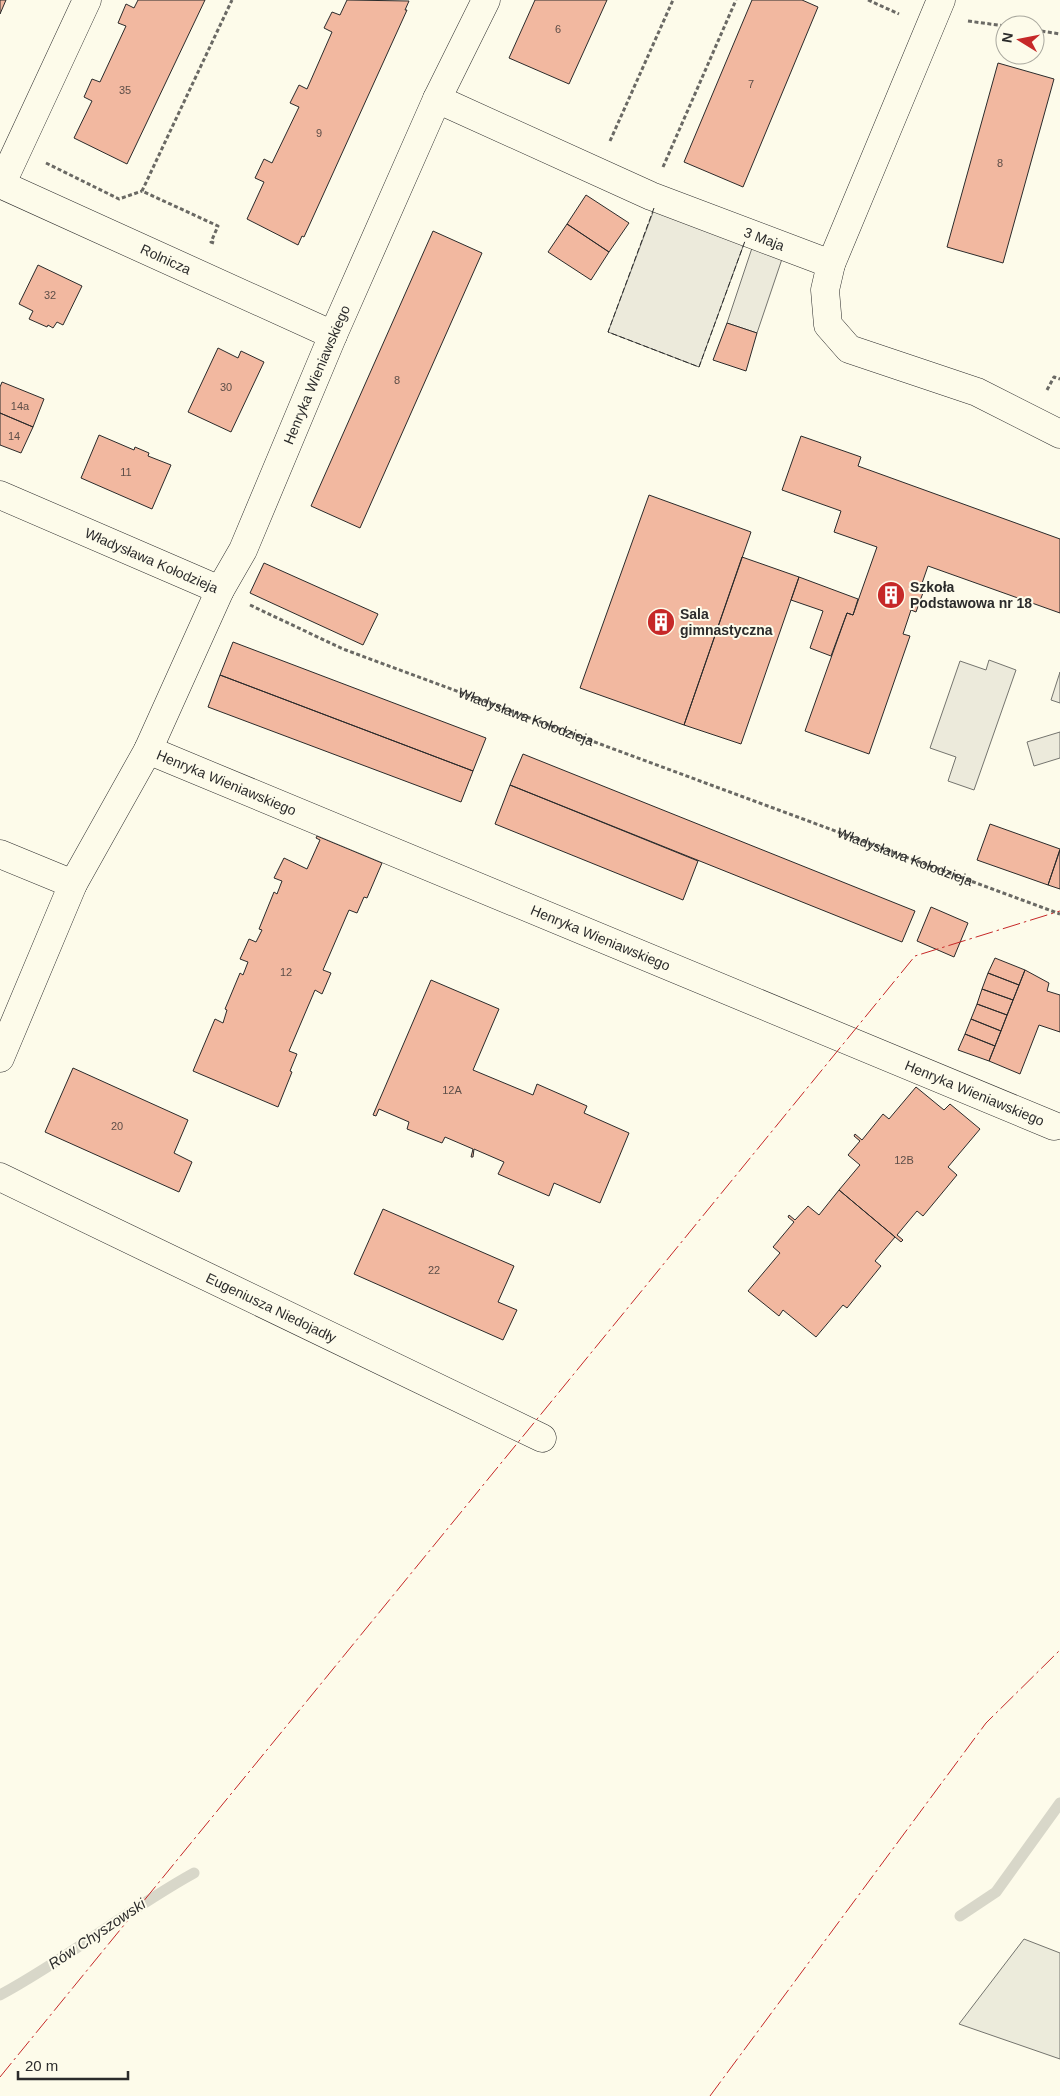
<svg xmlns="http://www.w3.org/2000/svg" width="1060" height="2096" font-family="Arial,sans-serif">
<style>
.green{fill:#ecebdb;stroke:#74746e}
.parking{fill:#eceadb;stroke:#74746e}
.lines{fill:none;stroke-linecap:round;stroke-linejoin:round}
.stream{stroke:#d8d7c9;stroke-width:11}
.building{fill:#f2b8a0;stroke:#2b2b2b}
.minor-casing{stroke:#2b2b2b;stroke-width:29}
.path{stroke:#6a6964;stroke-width:3;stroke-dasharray:4 2.5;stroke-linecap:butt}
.minor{stroke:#fdfbea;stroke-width:28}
.fence{stroke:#2b2b2b;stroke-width:1;stroke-dasharray:6 2.5;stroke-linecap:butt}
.power{stroke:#c62828;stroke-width:1;stroke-dasharray:18 4 2.5 4;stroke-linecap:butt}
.labels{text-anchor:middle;stroke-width:4;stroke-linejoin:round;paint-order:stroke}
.number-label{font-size:11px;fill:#5d4e48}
.street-label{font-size:14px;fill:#2b2b2b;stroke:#fdfbea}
.poi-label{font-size:14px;font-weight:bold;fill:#2b2b2b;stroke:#fdfbea;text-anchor:start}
.water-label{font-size:15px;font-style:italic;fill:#2b2b2b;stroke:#fdfbea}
</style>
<rect width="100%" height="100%" fill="#fdfbea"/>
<!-- green -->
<path class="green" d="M1024 1939 1060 1953V2059L959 2024Z"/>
<!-- parking -->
<path class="parking" d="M655 207 745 241 699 367 608 332Z
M752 248 782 259 757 333 727 323Z
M989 660 1016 670 974 790 948 781 956 757 930 748 960 661 986 670Z
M1060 672V703L1051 700Z
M1060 732V758L1034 766 1027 742Z"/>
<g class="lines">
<!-- stream -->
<path class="stream" d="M960 1916 996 1892 1060 1803
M0 1995C67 1959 127 1910 194 1873"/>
</g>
<!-- building -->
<path class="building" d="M0 0H6L0 14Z
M138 0H205L127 164 74 138 92 101 84 97 92 79 100 82 126 26 118 23 126 4 134 8Z
M347 0 409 1 405 10H407L304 237 302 236 298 245 247 219 264 182 255 178 264 159 272 163 299 107 290 103 299 85 307 89 332 32 324 28 332 12 340 15Z
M535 0H607L569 84 509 58Z
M752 0H802L818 7 743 187 684 162Z
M998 63 1054 79 1003 263 947 247Z
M586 195 629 223 609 252 567 224Z
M567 224 609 252 591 280 548 252Z
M433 231 482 253 360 528 311 506Z
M38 265 82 286 63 325 57 322 53 328 48 325 47 327 29 319 33 311 19 304Z
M727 323 757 333 746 371 713 360Z
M218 348 238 358 241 351 264 362 231 432 188 412Z
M2 382 44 399 33 427 0 413V387Z
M0 413 33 427 21 453 0 445Z
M99 435 134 450 135 447 149 453 148 456 171 465 152 509 81 478Z
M801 436 861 457 858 466 1060 539V613L928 566 920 589 924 590 916 612 911 610 903 634 910 636 869 754 805 731 847 613 853 615 877 547 834 532 841 511 782 490Z
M649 495 751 532 684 725 580 688Z
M742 557 799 577 741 744 684 725Z
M264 563 378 614 363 645 250 593Z
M799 577 858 599 853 615 847 613 831 656 810 648 823 611 791 600Z
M233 642 486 738 473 771 220 675Z
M220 675 473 771 461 802 208 707Z
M523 754 915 911 902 942 510 785Z
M510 785 698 861 683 900 495 824Z
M990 824 1060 849 1048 885 977 860Z
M317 836 382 863 367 898 364 897 357 913 349 910 323 970 331 973 322 994 315 990 289 1051 297 1054 290 1071 292 1072 278 1107 193 1071 215 1019 223 1023 227 1010 225 1009 240 973 243 975 248 962 240 959 249 939 256 942 262 930 259 929 274 892 277 894 282 881 274 878 284 858 307 869 320 840 316 838Z
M1060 850V889L1048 885Z
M931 907 968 923 954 957 917 941Z
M995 958 1025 970 1019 985 988 973Z
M1025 970 1049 983 1047 991 1060 995V1032L1039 1025 1020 1074 989 1061Z
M988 973 1019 985 1013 1000 982 989Z
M431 980 499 1009 473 1070 533 1095 537 1084 587 1106 584 1113 629 1133 600 1203 554 1183 549 1196 498 1174 504 1162 474 1149 473 1157H471L473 1149 445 1137 442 1143 407 1129 409 1122 379 1109 376 1116 373 1115Z
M982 989 1013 1000 1007 1015 977 1004Z
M977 1004 1007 1015 1001 1031 971 1019Z
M971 1019 1001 1031 995 1046 965 1034Z
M965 1034 995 1046 989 1061 958 1050Z
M73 1068 188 1120 174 1153 192 1162 179 1192 45 1132Z
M916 1087 944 1110 950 1104 980 1129 948 1167 957 1175 923 1216 917 1211 897 1235 903 1240 901 1242 839 1190 860 1165 848 1155 860 1141 854 1136 855 1134 862 1140 883 1114 889 1119Z
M839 1190 895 1237 875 1261 881 1266 847 1308 843 1305 816 1337 783 1310 779 1316 748 1291 780 1253 773 1247 794 1222 788 1217 789 1215 795 1220 808 1206 819 1215Z
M383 1209 514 1266 498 1302 517 1310 503 1340 354 1274Z"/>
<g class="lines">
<defs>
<g id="minor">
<path d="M941 0 831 264 825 290 828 325 849 349 977 392 1060 434"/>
<path id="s2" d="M437 99 651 196 831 264"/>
<path id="s3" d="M0 184 333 335"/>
<path d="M1 185 87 0"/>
<path id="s4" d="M0 495 220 590"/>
<path id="s5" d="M148 750 1054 1126"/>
<path d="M0 854 73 884"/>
<path id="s6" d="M0 1058 73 884 148 750 220 590 243 550 333 335 437 99 486 0"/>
<path id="s7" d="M0 1177 542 1438"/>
</g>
</defs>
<!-- minor casing -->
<use href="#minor" class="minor-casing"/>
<!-- path -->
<g class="path">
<path d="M868 0 899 14"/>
<path d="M968 21 1005 26"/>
<path d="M1035 30 1060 34"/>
<path d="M610 141 673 0"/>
<path d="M46 163 119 199 142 191"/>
<path d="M663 167 736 0"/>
<path d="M214 243 211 242 218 226 142 191 232 0"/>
<path d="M1047 390 1054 377 1060 379"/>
<path id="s1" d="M250 605 343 649 1060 914"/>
</g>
<!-- minor -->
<use href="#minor" class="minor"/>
<!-- fence -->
<path class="fence" d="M654 208 608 332 699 367 745 241"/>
<!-- power -->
<path class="power" d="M0 2077 915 956 1060 911
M710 2096 986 1723 1060 1650"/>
</g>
<!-- icons -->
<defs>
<symbol id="building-disc" viewBox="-11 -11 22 22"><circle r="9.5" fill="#c62828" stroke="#fdfbea"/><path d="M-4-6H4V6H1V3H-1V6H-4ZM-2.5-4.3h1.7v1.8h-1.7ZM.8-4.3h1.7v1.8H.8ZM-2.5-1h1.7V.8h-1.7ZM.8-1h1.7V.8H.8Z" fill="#fff"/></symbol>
</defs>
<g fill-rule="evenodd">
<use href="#building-disc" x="875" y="579" width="32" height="32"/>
<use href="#building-disc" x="645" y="606" width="32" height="32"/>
</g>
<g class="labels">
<!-- number labels -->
<g class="number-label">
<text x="558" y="33">6</text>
<text x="751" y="88">7</text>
<text x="125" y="94">35</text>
<text x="319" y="137">9</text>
<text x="1000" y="167">8</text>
<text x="50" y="299">32</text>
<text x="397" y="384">8</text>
<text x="226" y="391">30</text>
<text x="20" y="410">14a</text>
<text x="14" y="440">14</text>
<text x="126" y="476">11</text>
<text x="286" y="976">12</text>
<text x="452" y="1094">12A</text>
<text x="117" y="1130">20</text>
<text x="904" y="1164">12B</text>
<text x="434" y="1274">22</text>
</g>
<!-- street labels -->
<g class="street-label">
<text dy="5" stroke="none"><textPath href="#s2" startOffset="356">3 Maja</textPath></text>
<text dy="5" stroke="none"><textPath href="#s3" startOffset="182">Rolnicza</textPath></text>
<text dy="5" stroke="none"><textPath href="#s6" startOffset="754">Henryka Wieniawskiego</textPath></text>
<text dy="5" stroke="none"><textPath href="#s4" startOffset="165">Władysława Kołodzieja</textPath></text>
<text dy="5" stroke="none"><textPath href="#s1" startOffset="298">Władysława Kołodzieja</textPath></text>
<text dy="5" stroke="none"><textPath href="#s5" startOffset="85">Henryka Wieniawskiego</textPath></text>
<text dy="5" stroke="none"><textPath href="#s1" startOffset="702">Władysława Kołodzieja</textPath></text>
<text dy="5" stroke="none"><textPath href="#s5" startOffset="490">Henryka Wieniawskiego</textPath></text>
<text dy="5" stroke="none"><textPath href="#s5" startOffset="895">Henryka Wieniawskiego</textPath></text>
<text dy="5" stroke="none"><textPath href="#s7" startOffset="301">Eugeniusza Niedojadły</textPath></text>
</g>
<!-- poi labels -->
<g class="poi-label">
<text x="910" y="592">Szkoła<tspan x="910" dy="16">Podstawowa nr 18</tspan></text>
<text x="680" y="619">Sala<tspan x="680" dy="16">gimnastyczna</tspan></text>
</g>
<!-- water labels -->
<g class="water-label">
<text transform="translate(97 1934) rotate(-34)" y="5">Rów Chyszowski</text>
</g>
</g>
<!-- north arrow -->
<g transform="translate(1020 40) rotate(280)"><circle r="24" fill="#fdfbea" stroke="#a9a89e"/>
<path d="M0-4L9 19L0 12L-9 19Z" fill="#c62828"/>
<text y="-8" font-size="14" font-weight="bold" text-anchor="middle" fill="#2b2b2b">N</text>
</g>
<!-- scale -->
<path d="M18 2071v8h110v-8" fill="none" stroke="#2b2b2b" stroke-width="2.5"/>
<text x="25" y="2071" font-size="15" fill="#2b2b2b" stroke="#fdfbea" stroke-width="4" paint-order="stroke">20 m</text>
</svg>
